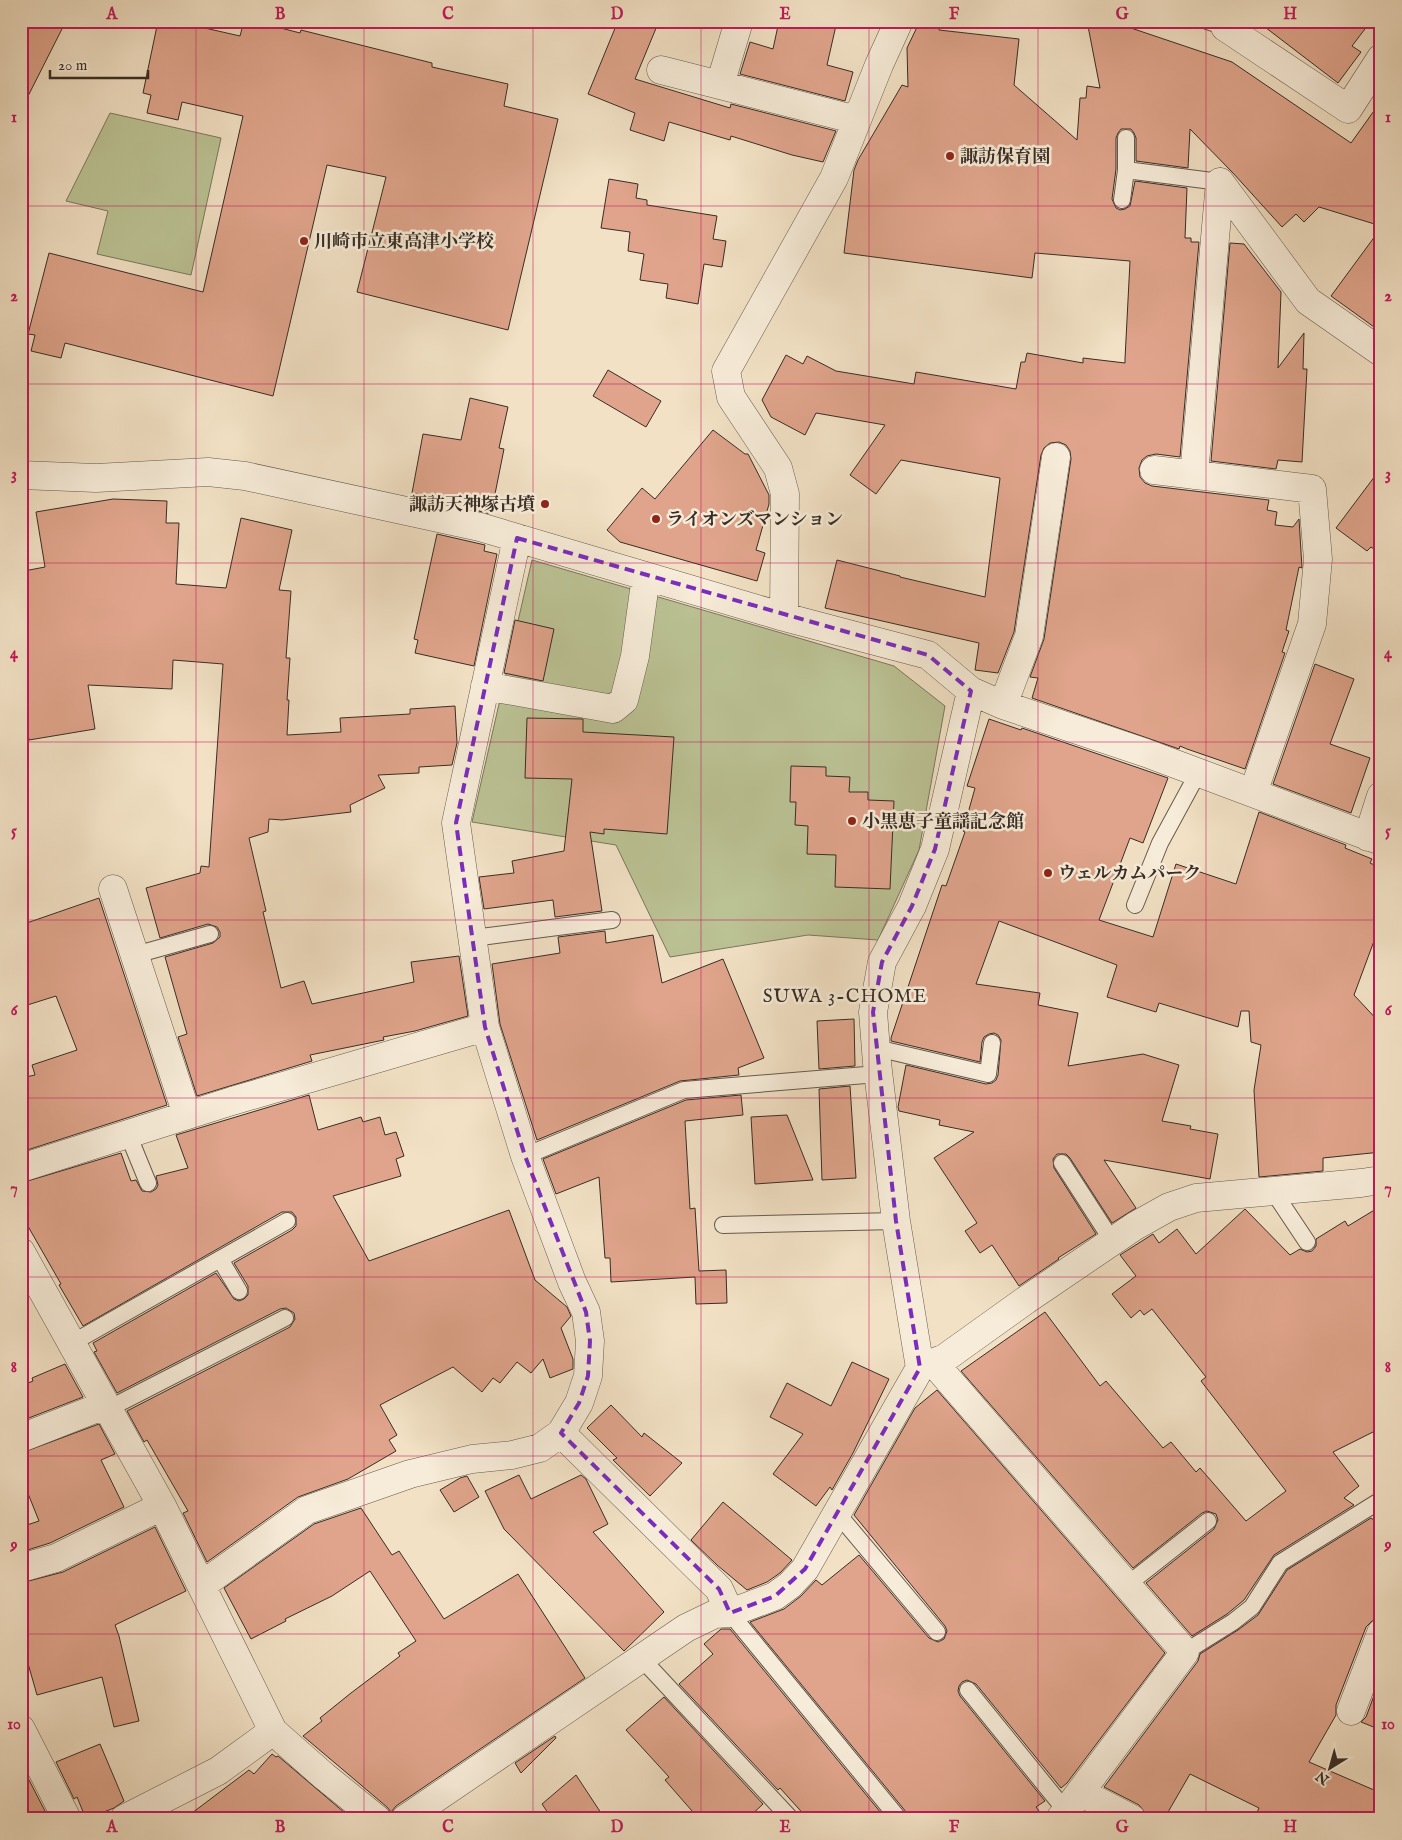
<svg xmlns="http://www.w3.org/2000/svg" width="1402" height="1840" font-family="'IM FELL English','Noto Serif JP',serif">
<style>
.green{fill:#bbc294;stroke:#7a785d}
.building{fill:#dfa48b;stroke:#382d26}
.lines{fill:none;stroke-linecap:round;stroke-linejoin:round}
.lane-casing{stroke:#665a4e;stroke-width:18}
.street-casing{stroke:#665a4e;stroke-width:29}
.lane{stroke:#f7ecd9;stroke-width:16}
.street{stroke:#f7ecd9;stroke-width:28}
.marked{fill:none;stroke:#7b2cbf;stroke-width:4;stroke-dasharray:10 6;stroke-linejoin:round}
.grid{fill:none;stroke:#c2185b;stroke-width:1;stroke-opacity:0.55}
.poi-dot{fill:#8f2418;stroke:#f7ecd9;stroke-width:2}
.labels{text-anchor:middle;stroke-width:5;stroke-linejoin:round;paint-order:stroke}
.poi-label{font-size:18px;font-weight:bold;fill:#382d26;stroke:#f7ecd9;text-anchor:start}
.neighbourhood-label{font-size:19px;letter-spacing:1px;fill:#382d26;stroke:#f7ecd9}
.neatline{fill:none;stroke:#c2185b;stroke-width:2}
.grid-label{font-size:16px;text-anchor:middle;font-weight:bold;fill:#c2185b}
</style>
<rect width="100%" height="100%" fill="#f2e1c5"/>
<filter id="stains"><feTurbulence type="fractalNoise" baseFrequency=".004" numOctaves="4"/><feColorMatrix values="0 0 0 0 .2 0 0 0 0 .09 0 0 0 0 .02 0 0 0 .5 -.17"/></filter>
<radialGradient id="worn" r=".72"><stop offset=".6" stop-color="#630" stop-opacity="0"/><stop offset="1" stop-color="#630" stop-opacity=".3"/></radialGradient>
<!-- green -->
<path class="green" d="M110 113 221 138 191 275 97 254 108 211 66 201Z
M532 560 894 666 945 706 919 850 878 940 808 935 670 957 616 845 472 822Z"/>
<!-- building -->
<path class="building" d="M21 21H66L21 110Z
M158 21H174L240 36 244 21H254L300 33 301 30 432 63V67L508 84 504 106 558 119 508 330 357 292 386 177 327 165 273 396 65 343 61 358 31 351 35 335 28 334 49 253 203 292 243 116 182 102 178 120 147 113 151 95 143 93Z
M618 21H659L635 79 730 108 731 104 836 131 823 162 792 155 731 136 730 140 669 122 664 141 630 130 635 113 588 94Z
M779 21H837L827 65 853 72 845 101 740 74 750 42 773 49Z
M920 21H940L939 30 1019 39 1014 85 1077 140 1080 98H1086L1087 86 1100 88 1087 21H1101L1122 27V25L1232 62 1351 143 1381 101V226L1319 207 1304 222 1296 214 1282 227 1233 173 1190 129 1188 168 1136 161V138L1134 133 1131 129H1121L1118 133 1116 138V169L1112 199 1116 208 1120 210 1125 209 1130 206 1135 181 1187 188 1185 238H1191V242H1199L1180 457 1156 454 1147 456 1142 460 1139 468 1140 477 1145 483 1152 486 1269 500 1267 510 1277 512 1275 525 1293 527 1299 519 1302 568 1299 567 1286 630 1289 631 1282 652 1285 653 1245 769 1187 749 1180 746 1179 749 1032 698 1038 678 1030 677 1044 639 1071 459 1070 451 1066 445 1059 442 1050 443 1044 448 1041 455 1014 632 998 673 975 670 979 643 825 608 837 560 900 576V577L985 597 1000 478 901 460 876 494 850 475 885 425 816 413 805 435 771 417 762 400 786 355 803 364 807 356 836 371 914 384 916 372 1016 389 1021 362H1025L1027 353 1083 363V358L1125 363V359L1130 261 1035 253 1032 278 844 253 854 170 858 160 902 85 908 87 907 48Z
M1257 21H1371L1352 46 1361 52 1338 83Z
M609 179 638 184 636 198 647 200V205L717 216 713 239 726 241 722 267 704 264 698 304 666 298 668 284 640 280 644 254 628 251 630 232 601 228Z
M1381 228V332L1331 296Z
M1230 243 1244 244 1281 292 1278 368 1304 333 1303 369H1307L1302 462 1278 460 1276 469 1211 461Z
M608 370 661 401 646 427 593 396Z
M470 398 508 407 499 448 504 449 491 514 444 503 445 500 412 493 423 434 461 440Z
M713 430 745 454H748L769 495V504L756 550 765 553 757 581 620 542 607 530 642 488 655 499Z
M1381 468V554L1371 547 1367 551 1336 528Z
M113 499 167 501 166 523H179L176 584 226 588 241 518 292 530 279 590 291 591 286 658H290L287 700H289L287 735 341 732 340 718 410 714V709L455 706 457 743 452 765 419 767V773L378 775 385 788 350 805 351 812 282 820 269 819 268 832 249 838 266 911 263 912 281 988 304 981 312 1004 414 982 411 962 459 956 468 1016 415 1031 383 1037 384 1040 310 1055 312 1061 197 1096 178 1037 187 1034 165 957 213 943 220 937V932L217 927 208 924 160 938 146 888 200 873 201 866 209 867 223 664 173 660 172 689 88 685 95 729 29 740 21 691V597L28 596 24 571 45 567 36 512Z
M437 534 485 545 484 551 497 554 474 666 415 653 418 640 414 639Z
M515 620 554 629 543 681 504 673Z
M1315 664 1354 679 1330 744 1370 758 1351 813 1273 784Z
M527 718 583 719V732L674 737 667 834 604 829V834L590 832 602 911 555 917 553 900 484 909 479 877 514 873 512 861 564 851 572 779 525 778Z
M989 719 1021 730 1022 728 1168 778 1143 843 1130 838 1099 920 1153 937 1176 864 1236 884 1259 812 1346 845 1345 848 1372 859 1370 863 1381 868V944L1374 941 1354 995 1381 1024V1152L1323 1158V1171L1259 1177 1254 1090 1261 1045 1251 1042 1249 1011H1241L1238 1027 1159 1003 1156 1012 1107 997 1117 965 999 921 976 984 1040 993 1038 1005 1078 1013 1068 1066 1143 1054 1179 1065 1162 1121 1191 1126 1190 1129 1218 1134 1210 1179 1104 1160 1136 1208 1112 1223 1070 1158 1066 1154H1057L1053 1159 1054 1168 1096 1234 1058 1258 1059 1259 1019 1286 992 1245 980 1253 965 1231 977 1223 934 1158 974 1132 939 1125 940 1120 899 1111 898 1107 906 1065 986 1084 992 1083 996 1080 998 1075 1001 1040 998 1035 994 1033 989 1034 984 1037 982 1042 980 1062 891 1041V1038L942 885 946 886 965 832 963 831 975 788 967 786Z
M791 766 826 767V776L850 777 849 792H868V800L894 801 890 889 835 887 836 855 807 854 808 826 795 825 796 802H790Z
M99 898 167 1105 21 1152V1078L35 1075 32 1065 77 1050 56 996 21 1007V925Z
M605 931 606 943 653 935 662 983 723 959 764 1058 738 1068 739 1075 680 1081 537 1140 500 1024 492 964 560 953 558 937Z
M854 1019 855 1066 819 1069 817 1021Z
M850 1086 856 1178 822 1180 819 1089Z
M309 1095 318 1130 361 1117 363 1122 380 1117 385 1135 396 1132 404 1156 396 1159 401 1176 333 1196 369 1261 509 1210 535 1280 567 1307 571 1316 561 1328 573 1359V1369L550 1378 543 1359 531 1373 517 1362 500 1383 493 1378 482 1392 453 1367 380 1405 397 1435 389 1440 396 1451 348 1479 298 1497 207 1562 183 1513 188 1511 147 1440 144 1442 127 1411 290 1327 295 1319 294 1313 286 1308 280 1309 117 1393 94 1352 97 1351 93 1343 216 1273 234 1299 239 1301 244 1299 248 1295V1286L234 1263 292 1230 296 1226V1217L292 1212H282L83 1326 59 1285 61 1284 21 1214V1183L121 1153 131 1181 136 1180 142 1191 151 1192 156 1189 158 1185 156 1176 188 1168 176 1135Z
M741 1095 743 1115 685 1121 690 1209 695 1208 699 1271 726 1270 727 1303 696 1304 695 1277 611 1282 610 1258H605L599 1177 556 1194 543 1159 686 1100Z
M787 1115 813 1180 755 1184 751 1117Z
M1381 1206V1428L1333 1452 1359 1486 1344 1498 1354 1505 1274 1555 1244 1600 1227 1614 1192 1636 1146 1583 1214 1529 1218 1520 1216 1514 1207 1511 1202 1513 1133 1568 961 1371 1045 1312 1100 1386 1106 1381 1163 1448 1171 1442 1196 1472 1200 1468 1246 1521 1286 1491 1201 1381 1206 1377 1152 1309 1144 1315 1140 1310 1131 1318 1112 1294 1136 1276 1120 1255 1153 1234 1159 1243 1177 1229 1196 1254 1245 1209 1290 1255 1300 1249 1307 1252 1312 1251 1316 1246V1239L1345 1221 1348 1226Z
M852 1362 889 1379 853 1453 832 1490 830 1487 816 1506 773 1474 803 1434 770 1417 787 1383 831 1406Z
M65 1364 83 1397 21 1421V1386L33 1381 32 1378Z
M937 1390 1165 1653 1067 1783 1061 1788 976 1684 967 1680 962 1682 959 1686 958 1691 960 1696 1045 1801 1036 1807 1045 1819H909L907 1813 750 1622 784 1609 801 1596 816 1580 822 1585 859 1555 929 1638 938 1642 944 1639 947 1631 945 1626 854 1515 915 1408Z
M611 1405 642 1437 644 1433 682 1463 650 1496 613 1460 617 1458 587 1428Z
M99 1424 115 1454 101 1460 124 1507 50 1543 21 1552V1527L39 1521 21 1476V1453Z
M519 1475 531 1499 581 1475 586 1479 608 1524 593 1532 664 1612 624 1651 504 1529 485 1491Z
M467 1476 479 1497 454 1512 440 1490 460 1478Z
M723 1502 792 1560 780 1573 767 1582 747 1590 717 1565 691 1540Z
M361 1508 392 1555 399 1551 444 1619 518 1574 585 1678 396 1806 391 1812 387 1807 303 1736 322 1721 320 1718 351 1693 400 1656 398 1653 416 1641 370 1571 332 1596 285 1619 286 1621 251 1639 224 1588 314 1524Z
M1371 1518 1381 1525V1618L1372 1621 1366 1627 1336 1705V1715L1309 1762 1381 1793V1819H1254L1259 1808 1190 1774 1164 1819H1154L1146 1814 1139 1805 1104 1787 1198 1661 1200 1654 1238 1630 1258 1615 1287 1570Z
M155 1527 186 1591 115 1625 119 1636 139 1721 114 1727 102 1677 37 1695 21 1639V1583L63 1572Z
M721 1629H730L886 1819H808L780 1788 778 1790 679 1684 713 1654 704 1644Z
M1381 1677V1730L1361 1722 1366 1717Z
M664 1697 763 1804 747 1819H699L665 1780 669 1777 626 1730Z
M555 1736 556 1738 521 1773 515 1763Z
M100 1744 124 1801 114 1808 86 1819 77 1797 74 1799 56 1762Z
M272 1754 276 1757 278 1756 352 1819H184L249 1770 254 1774Z
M576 1775 605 1819H552L542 1804Z
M27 1776 46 1813 34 1819H21V1779Z"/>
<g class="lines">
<defs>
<path id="lane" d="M1207 21 1225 27
M1126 170 1220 182
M1122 200 1126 170V138
M1135 905 1160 843 1198 773
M473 938 612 920
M135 955 210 934
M876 1048 988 1074 992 1043
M128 1134 148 1183
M525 1156 684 1090 878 1074
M1062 1163 1113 1242
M1273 1191 1307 1242
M723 1225 896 1221
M220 1259 239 1291
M72 1343 287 1221
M108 1409 285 1318
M837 1513 937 1632
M1127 1585 1208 1521
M730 1613 899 1819
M1185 1652 1233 1622 1252 1607 1280 1563 1381 1500
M642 1659 791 1819
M968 1690 1066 1811"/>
<path id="street" d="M1228 21 1225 27 1348 109 1381 58
M661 70 857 120
M720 85 739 21
M1220 182 1308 301 1381 352
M1154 470 1312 489 1318 559 1312 624 1253 793
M21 475 96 478 208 472 245 476 480 527 784 617 928 655 971 691 1003 705 1146 753 1381 841
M1194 475 1220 182
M784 617 785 494 778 468 731 397 726 371 834 178 879 65 899 21
M485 686 613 709 624 700 635 656 646 576
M1003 705 1029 636 1056 457
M1368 837 1381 796
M113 889 187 1115
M21 1168 232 1101 485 1027
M21 1252 162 1506 273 1731 324 1776 377 1819
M933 1362 1185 1652 1060 1819
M920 1368 945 1358 1026 1300 1135 1226 1169 1207 1196 1198 1361 1183 1381 1180
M561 1433 719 1589 730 1613
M21 1438 105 1405
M21 1568 56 1558 162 1506
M202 1585 307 1510 410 1474 472 1459 512 1455 540 1448 561 1433 579 1403 588 1376 590 1341 586 1312 572 1282 525 1156 485 1027 456 823 517 538
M1351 1711 1381 1633
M21 1729 67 1819
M1080 1792 1132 1819
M124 1819 218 1771 273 1731
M405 1819 686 1628 715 1614 730 1613 775 1596 790 1585 805 1569 920 1368 896 1221 877 1063 873 1012 882 962 912 906 935 849 971 691"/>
</defs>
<!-- lane casing -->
<use href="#lane" class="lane-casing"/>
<!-- street casing -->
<use href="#street" class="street-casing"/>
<!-- lane -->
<use href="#lane" class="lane"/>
<!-- street -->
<use href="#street" class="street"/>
</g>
<!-- marked area -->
<path class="marked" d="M517 538 928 655 971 691 935 849 912 906 882 962 873 1012 896 1221 920 1368 805 1569 775 1596 730 1613 719 1589 561 1433 579 1403 588 1376 590 1341 586 1312 525 1156 485 1027 456 823Z"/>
<!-- grid -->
<path class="grid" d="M196 21V1819M364 21V1819M533 21V1819M701 21V1819M869 21V1819M1038 21V1819M1206 21V1819M21 206H1381M21 384H1381M21 563H1381M21 742H1381M21 920H1381M21 1098H1381M21 1277H1381M21 1456H1381M21 1634H1381"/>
<!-- markers -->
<g class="poi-dot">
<circle cx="950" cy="156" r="5"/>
<circle cx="304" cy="241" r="5"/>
<circle cx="545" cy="504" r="5"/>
<circle cx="656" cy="519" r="5"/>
<circle cx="852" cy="821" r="5"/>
<circle cx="1048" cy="873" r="5"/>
</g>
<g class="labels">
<!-- poi labels -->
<g class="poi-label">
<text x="960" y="162">諏訪保育園</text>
<text x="314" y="247">川崎市立東高津小学校</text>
<text x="535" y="510" text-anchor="end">諏訪天神塚古墳</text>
<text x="666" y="525">ライオンズマンション</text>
<text x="862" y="827">小黒恵子童謡記念館</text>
<text x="1058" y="879">ウェルカムパーク</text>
</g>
<!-- neighbourhood labels -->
<g class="neighbourhood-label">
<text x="845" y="1002">SUWA 3-CHOME</text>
</g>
</g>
<!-- margin -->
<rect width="1402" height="1840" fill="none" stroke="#f2e1c5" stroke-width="55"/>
<!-- north arrow -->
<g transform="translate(1330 1768) rotate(217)" stroke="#f7ecd9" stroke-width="4" paint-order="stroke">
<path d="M0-4L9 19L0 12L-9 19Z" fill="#382d26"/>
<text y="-8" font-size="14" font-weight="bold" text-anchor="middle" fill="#382d26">N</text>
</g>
<!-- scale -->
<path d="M50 70v8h98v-8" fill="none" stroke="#382d26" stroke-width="2.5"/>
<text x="58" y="70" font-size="15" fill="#382d26" stroke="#f7ecd9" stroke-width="4" paint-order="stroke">20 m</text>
<rect x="28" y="28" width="1346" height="1784" class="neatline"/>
<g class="grid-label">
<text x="112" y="19">A</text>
<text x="280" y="19">B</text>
<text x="448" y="19">C</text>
<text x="617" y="19">D</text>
<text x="785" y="19">E</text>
<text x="954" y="19">F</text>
<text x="1122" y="19">G</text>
<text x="1290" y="19">H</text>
<text x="14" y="122">1</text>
<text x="1388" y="122">1</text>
<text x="14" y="301">2</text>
<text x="1388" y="301">2</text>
<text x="14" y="479">3</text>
<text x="1388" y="479">3</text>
<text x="14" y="658">4</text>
<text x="1388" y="658">4</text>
<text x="14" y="836">5</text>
<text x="1388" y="836">5</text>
<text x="14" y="1015">6</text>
<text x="1388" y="1015">6</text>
<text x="14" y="1193">7</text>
<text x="1388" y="1193">7</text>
<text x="14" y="1372">8</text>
<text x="1388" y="1372">8</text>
<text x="14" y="1550">9</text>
<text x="1388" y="1550">9</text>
<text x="14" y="1729">10</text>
<text x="1388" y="1729">10</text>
<text x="112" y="1832">A</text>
<text x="280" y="1832">B</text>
<text x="448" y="1832">C</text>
<text x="617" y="1832">D</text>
<text x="785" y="1832">E</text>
<text x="954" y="1832">F</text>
<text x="1122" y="1832">G</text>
<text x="1290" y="1832">H</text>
</g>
<rect width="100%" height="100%" filter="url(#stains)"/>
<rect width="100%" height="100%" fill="url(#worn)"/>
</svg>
